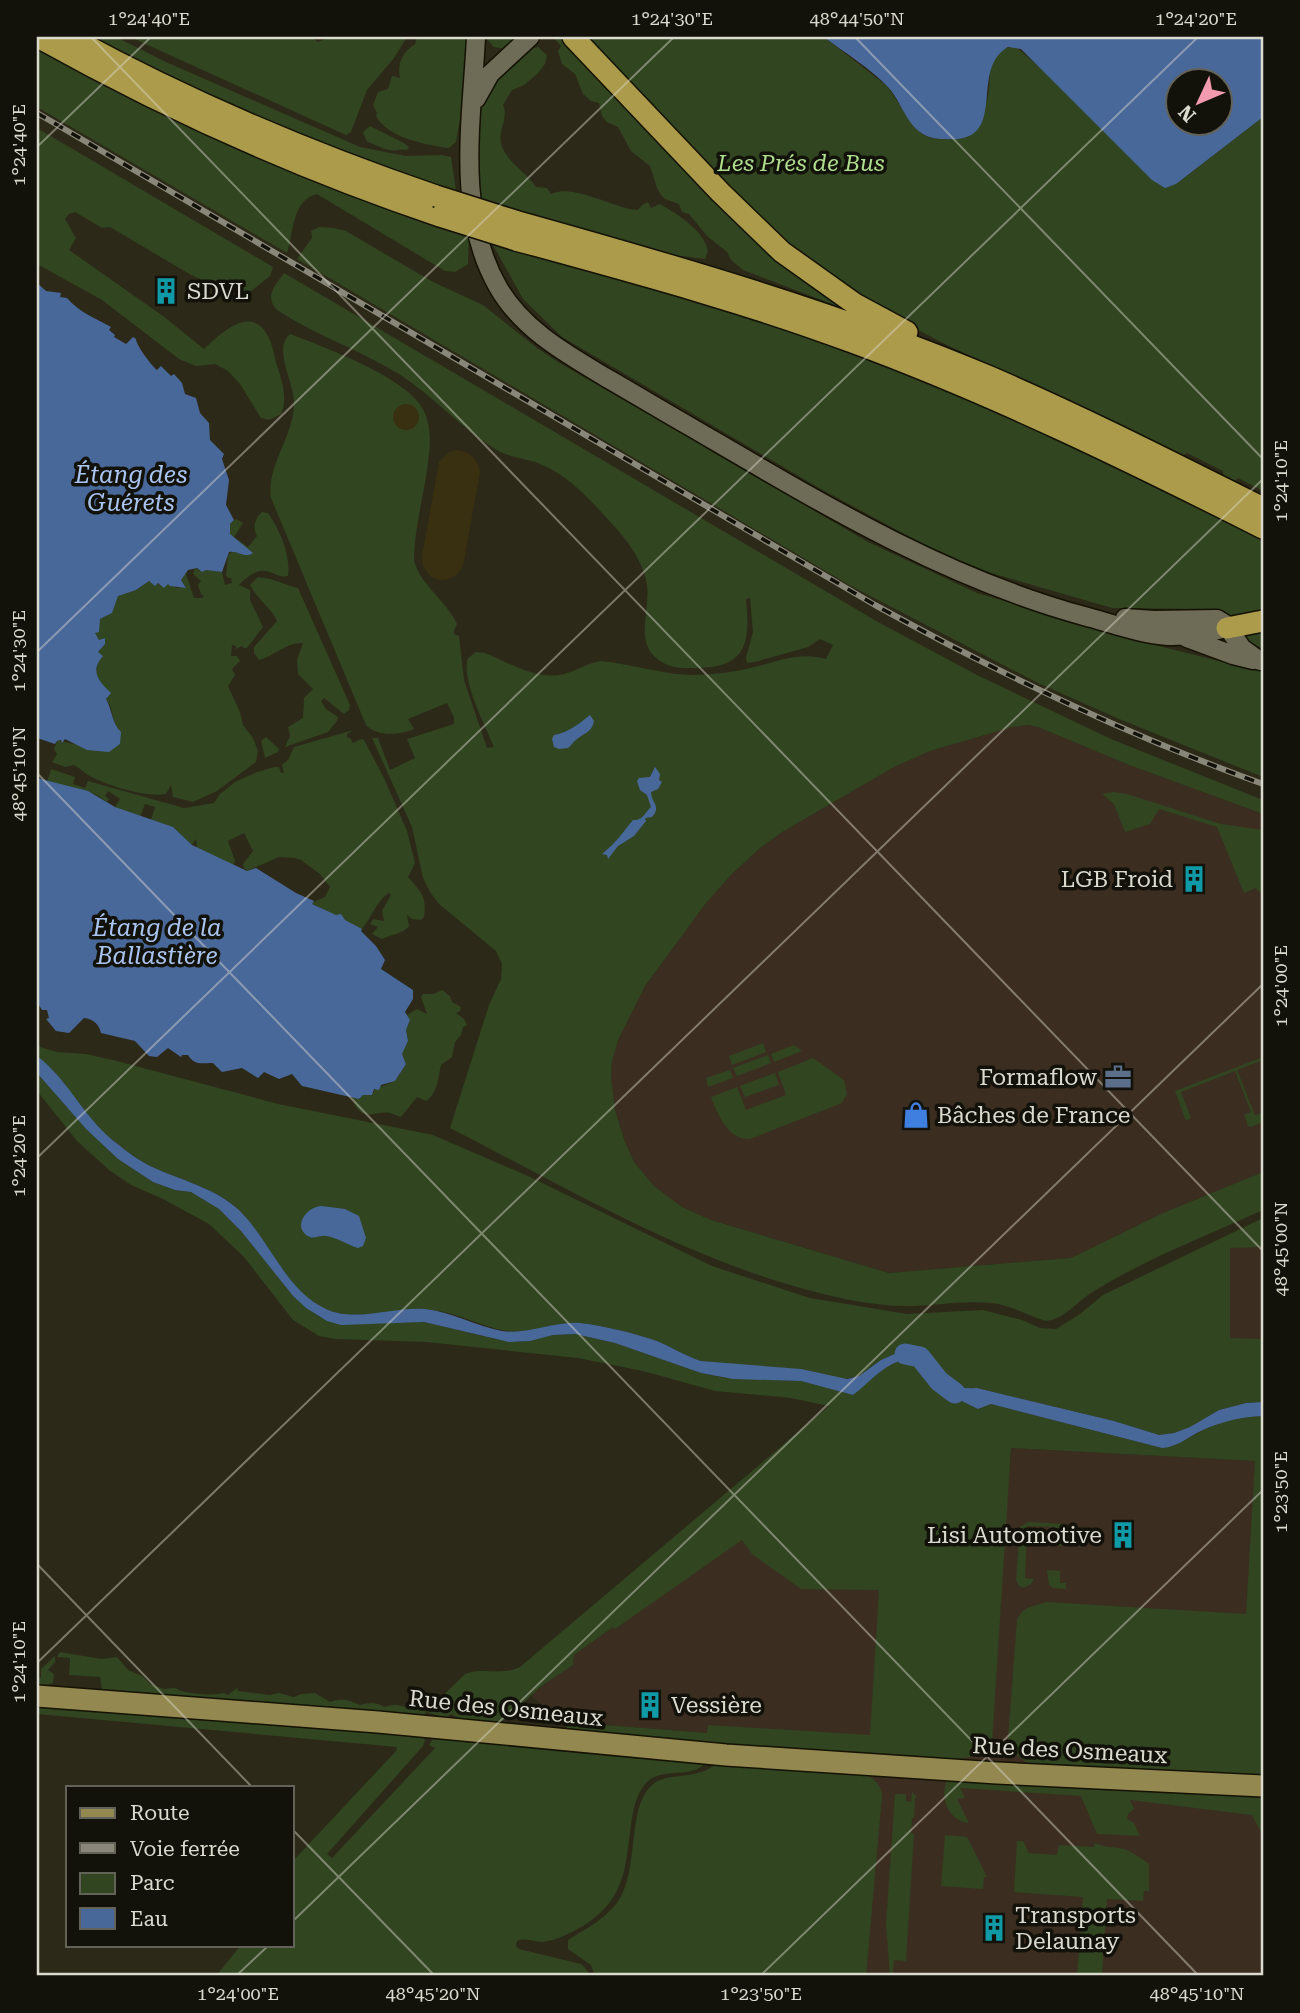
<svg xmlns="http://www.w3.org/2000/svg" width="1300" height="2013" font-family="'Roboto Serif',serif">
<style>
.industrial{fill:#3b2e20}
.green{fill:#304520}
.sand{fill:#383010}
.water{fill:#49689a;fill-rule:evenodd}
.lines{fill:none;stroke-linecap:round;stroke-linejoin:round}
.river{stroke:#49689a;stroke-width:21}
.minor-casing{stroke:#151203;stroke-width:21}
.major-casing{stroke:#151203;stroke-width:24}
.highway-casing{stroke:#151203;stroke-width:24}
.minor{stroke:#6e6b57;stroke-width:18}
.major{stroke:#938850;stroke-width:21}
.highway{stroke:#ac9b4b;stroke-width:21}
.rail-casing{stroke:#898779;stroke-width:6}
.rail{stroke:#13120a;stroke-width:3.5;stroke-dasharray:10;stroke-linecap:butt}
.highway-bridge-casing{stroke:#151203;stroke-width:24;stroke-linecap:butt}
.highway-bridge{stroke:#ac9b4b;stroke-width:21}
.ticks{fill:none;stroke:#dbdacf;stroke-width:2;stroke-opacity:0.45}
.labels{text-anchor:middle;stroke-width:7;stroke-linejoin:round;paint-order:stroke}
.park-label{font-size:23px;font-style:italic;fill:#aedd8c;stroke:#13120a}
.poi-label{font-size:23px;fill:#dbdacf;stroke:#13120a;text-anchor:start}
.street-label{font-size:23px;fill:#dbdacf;stroke:#13120a}
.water-label{font-size:24px;font-style:italic;fill:#a8c4f1;stroke:#13120a}
.neatline{fill:none;stroke:#dbdacf;stroke-width:2.5}
.ticks-label{font-size:18px;text-anchor:middle;fill:#dbdacf}
</style>
<rect width="100%" height="100%" fill="#2d2918"/>
<!-- industrial -->
<path class="industrial" d="M1027 725 1038 727 1129 765 1263 814V1172L1163 1213 1071 1258 889 1273 711 1220 682 1207 654 1186 634 1162 624 1139 615 1110 611 1076 612 1061 619 1038 645 986 706 903 731 875 760 848 784 831 894 767 930 751 1012 727Z
M1263 1226V1976H850L867 1745 564 1722 531 1696 556 1675 573 1665 574 1655 753 1528 1010 1469 1011 1448 1256 1461 1262 1396 1224 1395 1221 1243Z"/>
<!-- green -->
<path class="green" d="M91 37H116L166 62 360 147 406 156 441 155 451 157 456 191C331 150 207 100 91 37Z
M130 37H312L318 42 330 37H407L394 58 367 90 351 132 346 135Z
M417 37H468L463 100 456 142 449 148C427 145 387 138 376 116L377 113 373 105 378 92 388 89 392 76 400 78C397 63 402 53 415 44Z
M485 37H523L505 49 494 47Z
M553 37H567L847 310 743 270 731 260 727 252 707 236 689 214 682 212 679 204 665 199 661 195 657 188 650 166 631 151 618 127 607 122 602 116 599 103 591 101 583 94 575 74 562 64 558 51 561 46Z
M585 37H824L887 86 914 126 922 134 931 138 952 140C961 131 982 113 986 103 995 83 980 47 1016 47L1176 184 1263 117V491L1238 478 1234 482 1224 477 1223 471 1187 453 1182 456 941 342 874 307 828 278 761 223Z
M538 47 547 55 545 64 537 74 524 85 512 90 503 105C509 118 498 129 501 143 505 161 526 172 536 187L547 188 551 194C573 183 615 209 638 210L642 205 648 202 651 208 660 204C677 214 704 230 708 251L705 259 674 255 618 240 530 215 481 198 479 195C478 165 474 115 489 88 494 79 504 71 511 63 517 56 528 48 538 47Z
M37 49C177 127 317 186 469 237L468 264 455 272 445 271 317 194C291 201 294 233 287 253L37 107Z
M370 126 404 143 409 147 407 150C399 148 397 152 389 150 380 148 375 144 367 142L363 132Z
M37 128 273 267 270 276 251 291H228L191 275 110 227 102 228 75 212 69 214 65 219 76 238 69 250 163 316 204 349C217 337 247 307 264 330 272 340 274 354 277 366 282 380 288 400 281 414L269 420 261 418 240 384 228 371 215 364 196 366 179 359 102 300 37 264Z
M319 227 334 228 346 231 433 282 483 305 537 348 558 362 868 542 977 593 1163 647 1263 672V777L1119 719 1038 683 851 586 297 259 312 238 311 231Z
M493 245C600 275 709 302 813 339 968 395 1116 465 1263 540V614L1232 621 1208 609 1112 608 991 573 934 550 819 488 562 337 523 299Z
M284 273 878 622 977 675 1111 739 1263 800V814L1129 765 1038 727 1027 725 1012 727 930 751 894 767 784 831 760 848 731 875 706 903 645 986 619 1038 612 1061 611 1076 615 1110 624 1139 634 1162 654 1186 682 1207 711 1220 889 1273 1071 1258 1163 1213 1263 1172V1210C1206 1236 1145 1259 1091 1293 1077 1302 1063 1320 1046 1321 1027 1315 1011 1305 991 1303 962 1300 934 1306 906 1306 875 1306 841 1299 812 1291 684 1258 567 1188 450 1128L489 1005 501 979 502 964 496 951 439 904 430 892 423 878 412 827 372 738H378L390 770 415 758 407 739 454 724V717L447 703 408 719 414 729C400 735 377 737 366 725L271 498C266 467 293 437 294 405 295 383 272 349 290 334 324 347 409 378 424 411 430 424 431 440 429 454 426 490 414 525 414 561 422 587 446 600 457 624L454 630V634L459 636 464 680 487 748 494 747C485 725 461 680 468 658L476 652 485 653C507 662 535 679 559 675 574 673 586 663 601 661 634 664 665 676 698 675 712 674 727 673 741 670 771 665 795 650 826 659L833 645 820 639 808 647 755 662 747 663 746 658 753 632 750 598 746 599C750 641 748 667 699 668 689 668 677 669 668 665 630 649 651 613 647 585 644 563 628 541 613 525 592 502 570 476 540 464 526 458 509 458 495 449 461 428 433 396 399 374 360 350 315 335 277 310 264 296 275 286 284 273Z
M262 512 268 513C280 530 291 556 288 576 278 578 274 572 265 571 256 569 244 579 239 585L250 590V600L263 627 247 648H243L242 646 236 649V646L232 645 231 656H237L240 661 232 669 235 675 228 686 240 712 243 725 253 738 258 751 256 762 217 791 193 802 173 797 171 785 166 794C147 798 105 785 88 775 83 772 80 768 74 765L65 767 52 762 57 754 54 749 57 741C70 741 106 756 120 744L110 705 106 699 110 693C91 672 96 679 100 654L98 652 105 644V638L99 640 94 633 100 619 112 613 117 596 136 590 149 581 164 586 168 584 177 588 186 587 181 580 185 571 194 598H202L204 596 201 594 198 585 201 581 193 574 195 568 202 572 206 570 222 572 225 585 232 583 231 578H228L226 575 228 555 233 551 241 554 248 550 230 535V524L236 519 243 523 234 537 248 547 257 536C252 527 255 519 262 512Z
M258 577C273 578 285 585 298 588L350 705 349 710 344 714 324 698 321 701 326 709 338 717 337 721 328 732 285 747 290 736 288 727 303 718 304 698 313 689 298 674 297 660 303 643C287 642 274 656 259 660L254 653V647L277 621C273 610 257 599 250 585Z
M1263 628V648L1248 643 1242 636Z
M350 731H352L347 734V737L350 738 353 743 361 739 364 740 384 778 407 831 415 863 408 877C421 892 427 896 424 917L421 920 412 919 407 915 409 926C403 934 392 934 382 939L372 934 378 927 370 924 373 919 384 921 382 911 391 895 389 893C377 900 371 919 362 929L311 903 325 897 330 887 320 874 301 860 295 858 279 857 247 871 244 868 243 864 253 851 244 833 228 841 235 861 233 865 197 848 196 839 192 845 173 827 151 820 155 807 145 804 140 817 115 807 120 799 108 791 105 796 109 799 107 802 95 794 47 782 51 769 75 777 73 784 85 788 88 781 184 808 214 803 220 794 235 782 257 772 274 767H279L281 773H284L282 765 288 760 294 747Z
M266 737 279 749 278 752 265 758 261 741Z
M1114 792 1127 794 1221 824 1263 830V890L1258 892 1256 888 1244 893 1217 827 1159 809 1150 824 1125 832 1114 804 1102 794Z
M442 990 450 996 452 1002 461 1007 460 1011 456 1013 464 1019 467 1025 463 1027 461 1035 455 1042 452 1057 441 1065C438 1078 438 1093 426 1101L417 1097 401 1117C397 1116 394 1114 390 1113 376 1110 360 1125 352 1097L359 1099 363 1095H372L375 1089 395 1081 406 1064 402 1054 408 1041 406 1030 410 1021 407 1015 417 1009 427 1014 421 997 423 994H434Z
M763 1043 766 1052 732 1065 729 1056Z
M794 1045 802 1051 774 1062 771 1054Z
M37 1046 57 1052 86 1054 117 1061 278 1104 433 1135 528 1176 712 1266 810 1298 907 1314 983 1310 1022 1320 1040 1328 1056 1329 1080 1314 1103 1295 1263 1218V1247L1230 1248V1338L1263 1339V1402L1246 1403 1219 1410 1190 1427 1174 1433 1158 1435 1114 1421 977 1388C952 1389 946 1385 931 1366L933 1357 881 1360 859 1376 843 1379 701 1361C685 1356 672 1347 657 1341 633 1333 606 1326 580 1323 555 1321 532 1335 507 1331 481 1327 457 1312 431 1310 402 1308 355 1320 330 1311 287 1295 271 1241 239 1210 217 1189 187 1182 159 1170 144 1164 132 1155 119 1145 85 1121 69 1082 37 1056Z
M768 1055 771 1063 737 1076 733 1068Z
M1263 1057V1060L1237 1070 1255 1115 1263 1113V1122L1251 1127 1248 1126 1244 1115 1251 1112 1235 1071 1181 1092 1191 1118 1186 1121 1175 1091Z
M813 1058 844 1080 847 1094 842 1103 750 1139C729 1141 717 1114 711 1097L737 1087 746 1110 786 1095 778 1072Z
M730 1070 733 1078 708 1087 706 1078Z
M37 1073 86 1129 118 1159 153 1182 175 1190 191 1192 219 1209 241 1231 293 1296 319 1317 391 1323 424 1322 495 1339 519 1342 553 1335 575 1334 615 1343 701 1373 726 1378 801 1381 853 1395C868 1381 895 1349 918 1364 926 1369 928 1379 935 1385 947 1396 964 1402 978 1409L991 1404 1162 1448C1188 1442 1209 1423 1235 1418 1244 1416 1254 1417 1263 1416V1783L1034 1766C1021 1760 1011 1753 1008 1739L1017 1620C1023 1605 1035 1607 1046 1602L1246 1614 1255 1461 1011 1448 992 1743 983 1754 956 1760 566 1734 567 1722 707 1733 708 1725 870 1735 879 1590 801 1589 752 1554 742 1540 615 1629 613 1627 574 1655 573 1665 543 1685 497 1726 477 1727 451 1714 446 1718 426 1712 424 1718 367 1714 360 1709 357 1710 124 1694 121 1690 112 1695 102 1690 100 1677 69 1675 70 1658 57 1657 60 1652 101 1659 117 1657 128 1670 142 1676 150 1684 164 1689 175 1688C183 1694 213 1696 224 1693L228 1695 237 1688 238 1691 270 1695 279 1693 294 1697 301 1694 315 1693 330 1702C341 1698 349 1700 360 1705 370 1702 376 1702 385 1707 397 1703 398 1706 411 1708 414 1709 418 1708 421 1708L426 1712 465 1674C483 1667 502 1676 520 1667L829 1406 791 1398 715 1391 643 1371 578 1358 426 1342 336 1339 319 1336 293 1320 244 1257 209 1224 163 1199 131 1185 109 1170 77 1141 37 1091Z
M775 1073 779 1085 745 1097 740 1086Z
M1028 1522 1063 1524 1062 1546 1055 1545V1527L1027 1526 1025 1578 1034 1579 1031 1584 1024 1588 1019 1586 1016 1580 1020 1527Z
M1047 1570 1060 1571V1583H1066V1589L1053 1588 1049 1585Z
M55 1656V1662L48 1670 54 1674 53 1683 37 1688V1680L41 1677V1669Z
M37 1701 422 1736 425 1740 423 1746 327 1854 332 1858 435 1748 429 1745 434 1737 705 1763C691 1780 661 1766 646 1783 637 1793 634 1806 632 1818 625 1865 628 1898 583 1926 571 1933 557 1940 543 1942 534 1942 525 1937 517 1941L516 1946 519 1949 581 1964 587 1970 589 1976H216L241 1945H292V1862L396 1751 397 1747 37 1714Z
M717 1764 863 1772C872 1778 882 1784 882 1796L866 1976H595L591 1965 568 1949V1940C587 1928 606 1919 619 1900 639 1868 627 1809 651 1786 663 1774 681 1778 697 1773 704 1772 710 1768 717 1764Z
M947 1780 1263 1796V1836L1252 1815 1130 1800 1134 1809 1128 1814 1127 1819 1134 1823 1140 1836 1097 1834 1081 1796 960 1788 965 1798 957 1799 969 1823C949 1821 939 1798 947 1780Z
M912 1792 917 1797 915 1798 914 1818H912L911 1833 914 1834 906 1961 894 1960 893 1974 904 1976H890L886 1924 895 1794H906V1801L911 1802Z
M945 1835 967 1837 987 1877H984L983 1889 941 1886Z
M1017 1841H1023L1029 1853 1057 1855 1059 1845 1094 1847 1095 1843C1108 1849 1114 1846 1124 1849 1132 1852 1141 1858 1149 1864V1891H1144L1143 1901 1107 1899 1102 1976H1077L1083 1897 1014 1892Z"/>
<!-- sand -->
<path class="sand" d="M393 417a13 13 0 1 1 26 0a13 13 0 1 1-26 0Z
M456 450C470 451 477 458 480 472L463 566C451 589 422 582 422 556L439 462 449 452Z"/>
<!-- water -->
<path class="water" d="M824 37H1263V117L1176 184 1165 188 1152 180 1021 49 1008 47C967 70 1012 145 944 139 937 139 929 138 923 134 906 124 901 101 888 87 870 68 845 53 824 37ZM1220 80V122H1178V80Z
M37 283 46 291 61 293 60 297 67 298C80 313 95 318 111 327L109 330 115 335 114 337 126 344 133 337 136 339C136 345 151 365 157 370L161 366 171 376 174 374 182 383 185 394 196 398 200 413 209 423 210 440 224 454 222 459 229 480 226 505 234 520 230 524V534L253 553C244 559 238 550 229 552L222 572 206 570 202 572 197 568 188 570 181 580 186 588 170 586 168 584 164 588 158 583 155 586 149 581 136 590 118 596 112 613 100 619 99 632 95 633 99 640 105 638V644L98 652 103 656C90 671 98 681 111 693L106 699C112 709 112 724 121 732L120 744 109 752 87 750 65 739 62 743 61 740 57 741 55 744 37 738Z
M590 715 594 721C592 733 583 733 576 740 573 742 571 746 568 748L559 749 554 747 552 739 554 735C569 732 579 724 590 715Z
M655 767 660 774 659 780 662 782 658 789 651 792C651 803 662 806 652 817L645 818 646 821 634 836 618 846 608 859 607 855 602 854C616 843 623 832 633 820 643 821 646 811 651 807L647 795 640 790 637 781 639 778 650 777Z
M37 778 88 791 115 807 173 827 192 845 247 871 256 868 296 893 314 901 312 904 336 915 341 914 345 920 362 929 361 931 376 946 385 960 381 969 413 990V999L405 1012 410 1020 406 1030 408 1041 402 1054 406 1064 395 1081 381 1085 379 1090 374 1089 372 1095H363L359 1099 302 1086 292 1074 279 1079 264 1072 258 1078 242 1068 222 1072 213 1063C201 1063 195 1066 188 1055H182L181 1057 168 1048 157 1057 149 1056 135 1041 101 1033C99 1024 93 1019 84 1018L69 1033 56 1031 46 1019 49 1018 47 1010H42L37 1002Z
M37 1056C70 1081 85 1121 119 1145 131 1155 144 1164 159 1170 187 1182 216 1189 239 1210 270 1240 285 1290 326 1309 356 1323 393 1306 425 1309 452 1312 476 1326 502 1331 529 1335 553 1321 580 1323 606 1326 633 1333 657 1341 672 1347 685 1356 701 1361L801 1369 847 1379 859 1376 881 1360 913 1346 933 1357 931 1366 925 1370C899 1343 873 1381 853 1395L801 1381 733 1379 701 1373 615 1343 575 1334 553 1335 530 1341 509 1342 424 1322 341 1325 327 1321 306 1308 293 1296 241 1231 219 1209 191 1192 175 1190 153 1182 118 1159 86 1129 37 1073Z
M321 1206 345 1209 359 1216 366 1238 363 1246 358 1248C348 1245 336 1237 326 1236 321 1235 314 1239 310 1237 292 1229 304 1208 321 1206Z
M936 1373C949 1387 958 1389 977 1388L1114 1421 1159 1435 1174 1433 1190 1427 1219 1410 1246 1403 1263 1402V1416C1241 1417 1223 1421 1203 1430 1189 1436 1178 1447 1162 1448L991 1404 978 1409C960 1400 942 1393 928 1378Z"/>
<g class="lines">
<!-- river -->
<path class="river" d="M905 1354 920 1357 939 1381 955 1393"/>
<defs>
<path id="minor" d="M476 37C472 119 455 212 498 287 522 329 565 353 605 377 633 393 661 410 689 426 816 500 941 577 1084 616 1111 623 1140 634 1168 636 1188 637 1208 632 1227 628
M476 99 490 74 530 37
M1125 618 1154 620 1217 619 1225 624 1242 648 1260 661
M1187 638 1233 655 1253 660"/>
<path id="major" d="M37 1696 378 1722 726 1755 997 1773 1263 1786"/>
<path id="highway" d="M38 37C167 109 300 169 440 216
M70 37C187 101 310 153 436 196
M573 37 720 192 782 252 855 304 907 332
M515 221C676 266 836 312 990 377 1083 417 1173 463 1263 508
M516 240C629 271 742 301 852 342 993 394 1128 460 1263 528
M1227 628 1263 621"/>
</defs>
<!-- minor casing -->
<use href="#minor" class="minor-casing"/>
<!-- major casing -->
<use href="#major" class="major-casing"/>
<!-- highway casing -->
<use href="#highway" class="highway-casing"/>
<!-- minor -->
<use href="#minor" class="minor"/>
<!-- major -->
<use href="#major" class="major"/>
<!-- highway -->
<use href="#highway" class="highway"/>
<defs>
<path id="rail" d="M37 113 875 605C1000 674 1129 736 1263 784"/>
</defs>
<!-- rail casing -->
<use href="#rail" class="rail-casing"/>
<!-- rail -->
<use href="#rail" class="rail"/>
<defs>
<path id="highway-bridge" d="M436 196 515 221
M440 216 516 240"/>
</defs>
<!-- highway-bridge casing -->
<use href="#highway-bridge" class="highway-bridge-casing"/>
<!-- highway-bridge -->
<use href="#highway-bridge" class="highway-bridge"/>
</g>
<!-- ticks -->
<path class="ticks" d="M91 37 1263 1251M855 37 1263 459M37 147 151 37M37 652 674 37M37 773 1199 1976M37 1158 1198 37M37 1564 252 1787M37 1663 1263 479M292 1829 435 1976M292 1922 1263 984M236 1976 269 1945M760 1976 1263 1490"/>
<!-- icons -->
<defs>
<symbol id="building-bare" viewBox="-9 -9 18 18"><path d="M-4-6H4V6H1V3H-1V6H-4ZM-2.5-4.3h1.7v1.8h-1.7ZM.8-4.3h1.7v1.8H.8ZM-2.5-1h1.7V.8h-1.7ZM.8-1h1.7V.8H.8Z" fill="#0f9aa8" stroke="#13120a" stroke-width="2.5" paint-order="stroke"/></symbol>
<symbol id="office-bare" viewBox="-9 -9 18 18"><path d="M-6-3h4V-5.5h4V-3h4V5H-6ZM-1-4.5V-3h2v-1.5ZM-6 0V1H6V0Z" fill="#5c6f8a" stroke="#13120a" stroke-width="2.5" paint-order="stroke"/></symbol>
<symbol id="shop-bare" viewBox="-9 -9 18 18"><path d="M-5-2.5h2.3a2.7 3.5 0 0 1 5.4 0H5L5.5 6h-11ZM-1.5-2.5h3a1.5 2.3 0 0 0-3 0Z" fill="#3f7fe0" stroke="#13120a" stroke-width="2.5" paint-order="stroke"/></symbol>
</defs>
<g fill-rule="evenodd">
<use href="#building-bare" x="147" y="272" width="38" height="38"/>
<use href="#building-bare" x="1175" y="860" width="38" height="38"/>
<use href="#office-bare" x="1099" y="1058" width="38" height="38"/>
<use href="#shop-bare" x="897" y="1096" width="38" height="38"/>
<use href="#building-bare" x="1104" y="1516" width="38" height="38"/>
<use href="#building-bare" x="631" y="1686" width="38" height="38"/>
<use href="#building-bare" x="975" y="1909" width="38" height="38"/>
</g>
<g class="labels">
<!-- park labels -->
<g class="park-label">
<text x="801" y="171">Les Prés de Bus</text>
</g>
<!-- poi labels -->
<g class="poi-label">
<text x="187" y="299">SDVL</text>
<text x="1173" y="887" text-anchor="end">LGB Froid</text>
<text x="1097" y="1085" text-anchor="end">Formaflow</text>
<text x="937" y="1123">Bâches de France</text>
<text x="1102" y="1543" text-anchor="end">Lisi Automotive</text>
<text x="671" y="1713">Vessière</text>
<text x="1015" y="1923">Transports<tspan x="1015" dy="26">Delaunay</tspan></text>
</g>
<!-- street labels -->
<g class="street-label">
<text transform="translate(506 1708) rotate(6)" y="8">Rue des Osmeaux</text>
<text transform="translate(1070 1750) rotate(3)" y="8">Rue des Osmeaux</text>
</g>
<!-- water labels -->
<g class="water-label">
<text x="131" y="483">Étang des<tspan x="131" dy="28">Guérets</tspan></text>
<text x="157" y="936">Étang de la<tspan x="157" dy="28">Ballastière</tspan></text>
</g>
</g>
<!-- border -->
<rect width="1300" height="2013" fill="none" stroke="#13120a" stroke-width="77"/>
<!-- legend -->
<rect x="66" y="1786" width="228" height="161" fill="#13120a" stroke="#636259" stroke-width="2"/>
<rect x="80" y="1808" width="35" height="10" fill="#938850" stroke="#636259" stroke-width="2"/>
<text x="130" y="1820" font-size="21" fill="#dbdacf">Route</text>
<rect x="80" y="1843" width="35" height="10" fill="#898779" stroke="#636259" stroke-width="2"/>
<text x="130" y="1856" font-size="21" fill="#dbdacf">Voie ferrée</text>
<rect x="80" y="1873" width="35" height="21" fill="#304520" stroke="#636259" stroke-width="2"/>
<text x="130" y="1890" font-size="21" fill="#dbdacf">Parc</text>
<rect x="80" y="1908" width="35" height="21" fill="#49689a" stroke="#636259" stroke-width="2"/>
<text x="130" y="1926" font-size="21" fill="#dbdacf">Eau</text>
<!-- north arrow -->
<g transform="translate(1199 102) rotate(226)"><circle r="33" fill="#13120a" stroke="#636259" stroke-width="2"/>
<path d="M0-5L12 26L0 18L-12 26Z" fill="#f29aae"/>
<text y="-10" font-size="19" font-weight="bold" text-anchor="middle" fill="#dbdacf">N</text>
</g>
<rect x="38" y="38" width="1224" height="1936" class="neatline"/>
<g class="ticks-label">
<text x="149" y="25">1°24'40"E</text>
<text x="672" y="25">1°24'30"E</text>
<text x="857" y="25">48°44'50"N</text>
<text x="1196" y="25">1°24'20"E</text>
<text transform="translate(19 145) rotate(-90)" y="6">1°24'40"E</text>
<text transform="translate(1281 481) rotate(-90)" y="6">1°24'10"E</text>
<text transform="translate(19 651) rotate(-90)" y="6">1°24'30"E</text>
<text transform="translate(19 774) rotate(-90)" y="6">48°45'10"N</text>
<text transform="translate(1281 986) rotate(-90)" y="6">1°24'00"E</text>
<text transform="translate(19 1156) rotate(-90)" y="6">1°24'20"E</text>
<text transform="translate(1281 1249) rotate(-90)" y="6">48°45'00"N</text>
<text transform="translate(1281 1492) rotate(-90)" y="6">1°23'50"E</text>
<text transform="translate(19 1662) rotate(-90)" y="6">1°24'10"E</text>
<text x="238" y="2000">1°24'00"E</text>
<text x="433" y="2000">48°45'20"N</text>
<text x="761" y="2000">1°23'50"E</text>
<text x="1197" y="2000">48°45'10"N</text>
</g>
</svg>
